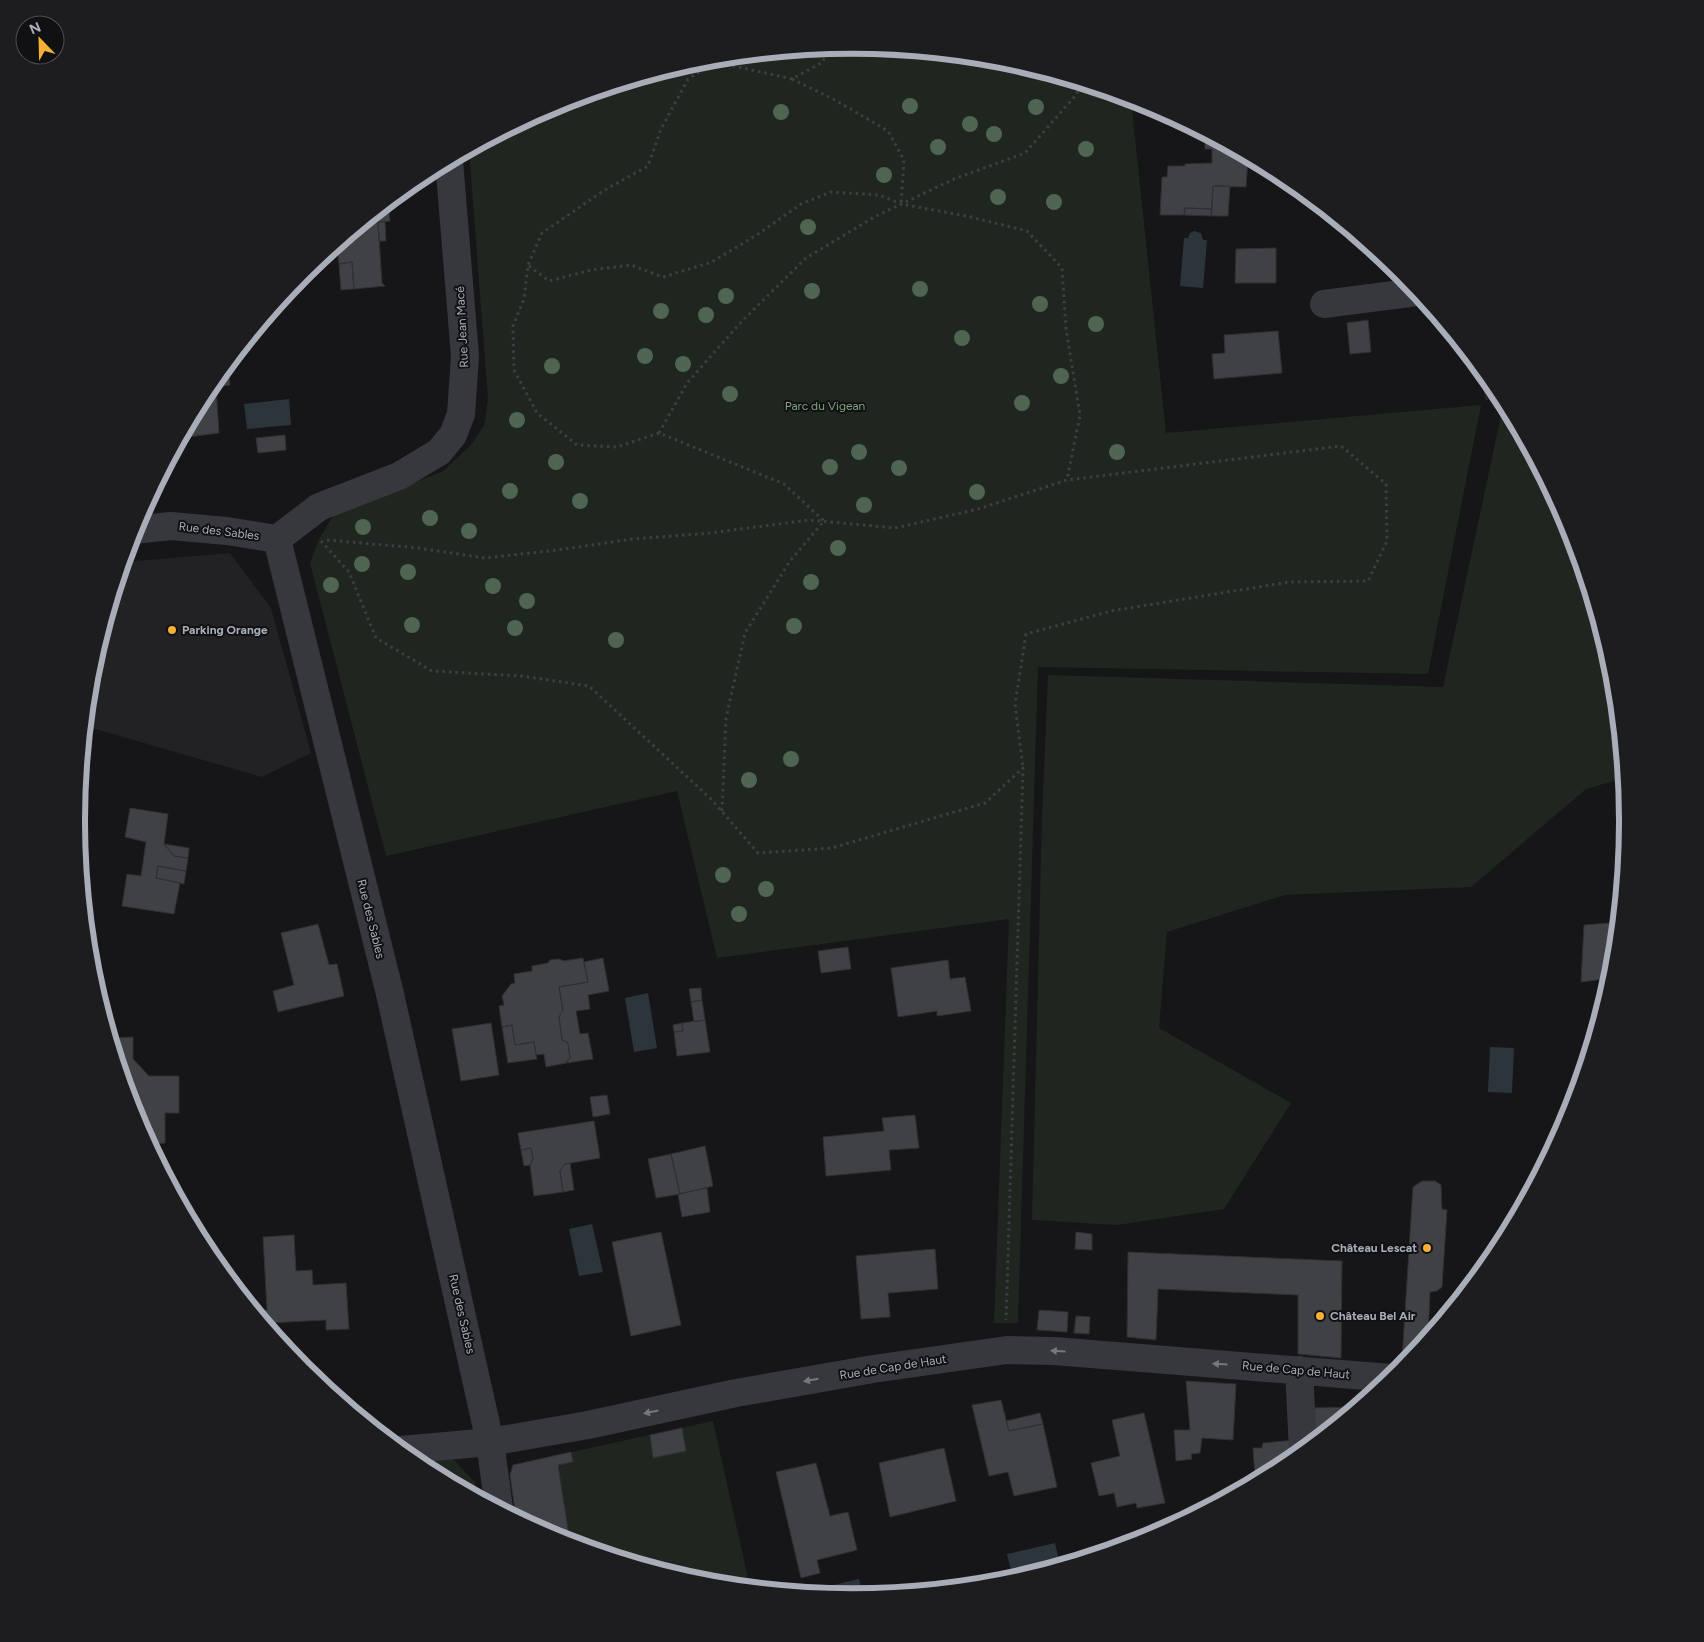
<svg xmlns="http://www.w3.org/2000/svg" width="1704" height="1642" font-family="Figtree,sans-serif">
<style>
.built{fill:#222225}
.green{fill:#1e261f}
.water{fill:#2c353c}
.building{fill:#404145;stroke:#303034}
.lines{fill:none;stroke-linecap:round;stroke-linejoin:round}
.path{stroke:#3d3f44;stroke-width:3;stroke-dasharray:2.5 4;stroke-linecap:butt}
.minor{stroke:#37383d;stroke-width:28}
.tree{fill:#506452}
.oneway{fill:#757881}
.poi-dot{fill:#f2b134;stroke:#111113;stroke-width:2}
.labels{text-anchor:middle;stroke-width:4;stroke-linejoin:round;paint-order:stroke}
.street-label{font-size:12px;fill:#a8adb8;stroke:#111113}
.park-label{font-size:12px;fill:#7fa381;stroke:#111113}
.poi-label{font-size:12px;font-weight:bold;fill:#a8adb8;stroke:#111113;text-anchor:start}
.rim{fill:none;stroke:#a8adb8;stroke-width:6}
</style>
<rect width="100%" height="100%" fill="#161618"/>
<!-- built -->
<path class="built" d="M1480 369 1497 390 1502 399 1485 400Z
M230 553 271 608 311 753 262 777 85 726 91 669 124 562Z"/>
<!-- green -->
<path class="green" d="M852 45 1004 60 1131 99 1166 433 1481 405 1428 674 1038 667 1018 1323H994L1009 919 717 958 677 791 386 856 310 563 319 539 333 516 443 471 472 444 485 423 488 399 469 150 555 104 701 60Z
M1503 406H1506L1569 524 1613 670 1624 778 1586 789 1471 887 1285 895 1167 932 1159 1028 1291 1103 1224 1209 1117 1225 1032 1220 1042 816 1048 675 1443 687Z
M713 1421 750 1587 700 1582 555 1538 516 1517 510 1475 513 1465Z
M453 1459 475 1482 477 1496 416 1463Z"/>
<!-- water -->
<path class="water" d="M1194 231 1201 233 1203 240H1207L1203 288 1180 286 1184 238H1188L1190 233Z
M289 399 291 425 247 429 244 404Z
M77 813 87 815 83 836 77 835Z
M648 993 657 1048 634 1052 625 998Z
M1490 1047 1514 1048 1512 1093 1488 1092Z
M592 1224 603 1272 579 1276 569 1229Z
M1055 1543 1060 1565 1013 1578 1007 1554Z
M859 1579 863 1596 852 1597 813 1593 812 1590Z"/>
<!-- building -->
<path class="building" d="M1214 139 1248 157 1246 187 1213 186 1212 209 1185 208 1184 215H1160L1162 177H1167L1168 166H1185V164L1212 163V149H1205V140Z
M1213 186H1230L1228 216H1211Z
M388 203 390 221 378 222 382 283 385 286 354 289 352 262 339 264 337 245Z
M1185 208 1212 209 1211 216 1184 215Z
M378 222H385L386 241H379Z
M1276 248V283H1235L1236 249Z
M352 262 354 289 341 290 339 264Z
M1368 320 1371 352 1350 354 1347 323Z
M1278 331 1282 373 1214 379 1212 354 1225 353 1224 335Z
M228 364 230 385 216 387 219 433 181 438 207 390Z
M285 435 286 450 258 453 256 438Z
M130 808 168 814 164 844 174 856 188 858 186 871 158 866 156 878 180 883 174 914 122 906 127 874 141 876 146 842 125 837Z
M164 844 189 848 188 858 174 856Z
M158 866 186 871 184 884 156 878Z
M1610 923 1613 969 1612 978 1581 982 1584 925Z
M318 924 329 965 337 964 344 996 278 1012 273 991 294 985 281 933Z
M848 947 851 969 821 973 818 951Z
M583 958 588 982 559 987 563 1010 559 1017 562 1040 568 1043 570 1058 566 1063 546 1067 544 1054 536 1055 534 1042 515 1045 512 1025 502 1027 499 1006 504 1005 502 996 511 984 515 983 514 974 532 971V966L548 963 550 960 560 959 563 961Z
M603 958 609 991 588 995 590 1009 576 1011 580 1034 588 1033 593 1059 566 1063 570 1058 568 1043 562 1040 559 1017 563 1010 559 987 588 982 584 962Z
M948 960 950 979 965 977 971 1011 937 1016V1011L898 1017 891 968Z
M701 988 702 1000 691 1002 689 989Z
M702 1000 705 1020 694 1022 691 1002Z
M705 1020 710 1052 677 1056 674 1032 683 1031 682 1023Z
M491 1023 499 1075 461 1081 452 1029Z
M682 1023 683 1031 674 1032 673 1025Z
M512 1025 515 1045 534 1042 537 1059 508 1063 502 1027Z
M133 1037V1059L149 1076H179V1113H165V1143L149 1144 135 1118 111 1038Z
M607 1095 610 1114 593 1117 590 1097Z
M915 1115 919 1148 889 1150 891 1170 826 1176 823 1137 884 1131 882 1118Z
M594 1121 600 1158 565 1164 560 1171 563 1192 534 1196 530 1165 533 1159 531 1148 521 1150 518 1133Z
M705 1146 713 1186 680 1194 671 1154Z
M531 1148 533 1159 530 1165 524 1166 521 1150Z
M671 1154 680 1194 656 1198 648 1159Z
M570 1163 574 1190 563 1192 560 1171 565 1164Z
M1422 1181H1435L1441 1185 1442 1209 1447 1210 1442 1287 1437 1291 1430 1292 1428 1337 1409 1360H1402L1413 1187Z
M707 1188 710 1212 682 1217 678 1194Z
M661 1232 681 1325 631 1336 612 1242Z
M1076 1232 1092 1234V1250L1075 1249Z
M294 1235 296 1271 312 1270 313 1285 346 1283 349 1329 326 1330V1320L268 1323V1319H262L255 1311 267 1310 263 1237Z
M935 1249 938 1289 888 1293 890 1317 861 1319 856 1256Z
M1128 1252 1342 1261 1341 1358 1298 1354V1295L1158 1289 1156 1340 1127 1337Z
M1039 1310 1068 1312 1067 1332 1037 1330Z
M1076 1316 1090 1317 1089 1334 1074 1333Z
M1186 1381 1236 1384 1233 1440 1202 1438 1200 1453 1191 1454 1192 1459 1176 1461 1174 1430H1190Z
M1001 1400 1009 1431 1043 1424 1057 1487 1014 1496 1008 1472 989 1476 972 1405Z
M1355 1407 1313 1442 1308 1408Z
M1040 1413 1043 1424 1009 1431 1006 1421Z
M1144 1413 1165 1503 1137 1508 1136 1503 1117 1507 1114 1493 1099 1496 1091 1463 1120 1456 1112 1420Z
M682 1428 686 1451 653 1458 650 1435Z
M1295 1440 1296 1455 1283 1466 1267 1475 1255 1477 1253 1448H1262L1263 1443Z
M944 1448 956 1501 890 1517 879 1463Z
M571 1452 573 1462 558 1465 570 1542 555 1538 516 1517 510 1475 513 1465Z
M816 1463 830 1516 848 1512 857 1550 817 1560 820 1573 801 1578 776 1472Z
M1265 1475V1476L1251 1483 1250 1477Z"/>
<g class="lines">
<!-- path -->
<path class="path" d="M792 79 835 100 888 131 904 160 901 203
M529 266 549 281 591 270 631 265 663 277 712 262 758 234 801 204 831 192 879 195 901 204 971 217 1027 231 1062 268 1066 329 1080 415 1067 480
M659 433 687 383 743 320 806 258 876 216 954 179 1025 153 1076 95 1081 84
M327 540 418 548 485 558 558 550 632 539 710 533 809 520 895 528 978 509 1067 480 1341 446 1386 484 1387 541 1368 581 1289 582 1111 611 1026 634 1015 704 1023 768
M321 541 349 572 376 638 432 671 521 676 589 686 712 800 758 853 832 848 985 803 1023 768 1006 1320
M722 811 726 718 745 633 790 561 824 521 784 484 659 433 617 447 577 445 537 413 514 370 513 326 524 299 528 265 542 233 603 191 648 166 661 129 688 79 716 62 792 79 823 62 828 47"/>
<!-- minor -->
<path class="minor" d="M1324 304 1417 292
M133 530 171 526 227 531 277 539
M277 539 390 994 490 1442 499 1508
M277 539 319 507 399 476 439 452 453 435 461 414 465 356 449 161
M1299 1370 1303 1450
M401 1450 490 1442 588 1425 736 1393 873 1369 1007 1350 1054 1351 1391 1378"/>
</g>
<!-- trees -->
<g class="tree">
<circle cx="910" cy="106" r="8"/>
<circle cx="1036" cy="107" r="8"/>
<circle cx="781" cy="112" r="8"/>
<circle cx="970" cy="124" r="8"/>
<circle cx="994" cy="134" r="8"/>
<circle cx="938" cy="147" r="8"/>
<circle cx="1086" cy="149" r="8"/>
<circle cx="884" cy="175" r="8"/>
<circle cx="998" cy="197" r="8"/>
<circle cx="1054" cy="202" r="8"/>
<circle cx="808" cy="227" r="8"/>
<circle cx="920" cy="289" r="8"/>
<circle cx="812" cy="291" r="8"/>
<circle cx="726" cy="296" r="8"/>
<circle cx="1040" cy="304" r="8"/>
<circle cx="661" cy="311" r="8"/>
<circle cx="706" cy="315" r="8"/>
<circle cx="1096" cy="324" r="8"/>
<circle cx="962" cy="338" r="8"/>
<circle cx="645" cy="356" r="8"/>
<circle cx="683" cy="364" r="8"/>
<circle cx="552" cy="366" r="8"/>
<circle cx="1061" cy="376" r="8"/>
<circle cx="730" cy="394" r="8"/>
<circle cx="1022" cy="403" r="8"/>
<circle cx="517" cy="420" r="8"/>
<circle cx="859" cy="452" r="8"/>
<circle cx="1117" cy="452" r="8"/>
<circle cx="556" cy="462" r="8"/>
<circle cx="830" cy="467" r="8"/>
<circle cx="899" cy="468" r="8"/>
<circle cx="510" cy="491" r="8"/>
<circle cx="977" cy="492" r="8"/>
<circle cx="580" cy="501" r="8"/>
<circle cx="864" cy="505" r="8"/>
<circle cx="430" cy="518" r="8"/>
<circle cx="363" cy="527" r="8"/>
<circle cx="469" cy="531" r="8"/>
<circle cx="838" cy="548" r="8"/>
<circle cx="362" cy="564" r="8"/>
<circle cx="408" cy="572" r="8"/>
<circle cx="811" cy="582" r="8"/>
<circle cx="331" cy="585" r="8"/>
<circle cx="493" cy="586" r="8"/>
<circle cx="527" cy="601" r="8"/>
<circle cx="412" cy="625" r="8"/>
<circle cx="794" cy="626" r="8"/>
<circle cx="515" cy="628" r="8"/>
<circle cx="616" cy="640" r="8"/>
<circle cx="791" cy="759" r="8"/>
<circle cx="749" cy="780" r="8"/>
<circle cx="723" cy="875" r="8"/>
<circle cx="766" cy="889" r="8"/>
<circle cx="739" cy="914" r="8"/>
</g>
<!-- one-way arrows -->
<defs><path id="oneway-solid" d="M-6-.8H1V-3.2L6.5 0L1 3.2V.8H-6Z" transform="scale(1.25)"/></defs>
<g class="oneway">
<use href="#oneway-solid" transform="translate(1058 1351) rotate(-176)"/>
<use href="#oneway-solid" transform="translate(1220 1364) rotate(-176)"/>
<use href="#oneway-solid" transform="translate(811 1380) rotate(170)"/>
<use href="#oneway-solid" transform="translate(651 1412) rotate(168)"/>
</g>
<!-- markers -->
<g class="poi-dot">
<circle cx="172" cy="630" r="5"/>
<circle cx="1427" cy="1248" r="5"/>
<circle cx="1320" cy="1316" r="5"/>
</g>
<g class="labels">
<!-- street labels -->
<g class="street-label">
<text transform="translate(462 327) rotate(-93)" y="4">Rue Jean Macé</text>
<text transform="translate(219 531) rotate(7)" y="4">Rue des Sables</text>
<text transform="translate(371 919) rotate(76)" y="4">Rue des Sables</text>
<text transform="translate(462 1314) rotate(77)" y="4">Rue des Sables</text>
<text transform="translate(893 1367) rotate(-9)" y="4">Rue de Cap de Haut</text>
<text transform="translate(1296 1370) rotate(5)" y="4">Rue de Cap de Haut</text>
</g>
<!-- park labels -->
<g class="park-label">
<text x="825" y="410">Parc du Vigean</text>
</g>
<!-- poi labels -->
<g class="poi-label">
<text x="182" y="634">Parking Orange</text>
<text x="1417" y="1252" text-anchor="end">Château Lescat</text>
<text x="1330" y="1320">Château Bel Air</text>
</g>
</g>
<!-- crop -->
<path d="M0 0H1704V1642H0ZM85 821a767 767 0 1 1 1534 0a767 767 0 1 1-1534 0Z" fill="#1d1d20" fill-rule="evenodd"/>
<path class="rim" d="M85 821a767 767 0 1 1 1534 0a767 767 0 1 1-1534 0Z"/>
<!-- north arrow -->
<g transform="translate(40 40) rotate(337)"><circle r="24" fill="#111113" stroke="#4d4f55"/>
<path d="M0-4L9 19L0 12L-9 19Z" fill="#f2b134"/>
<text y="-8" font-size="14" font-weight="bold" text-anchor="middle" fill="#a8adb8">N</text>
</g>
</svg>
